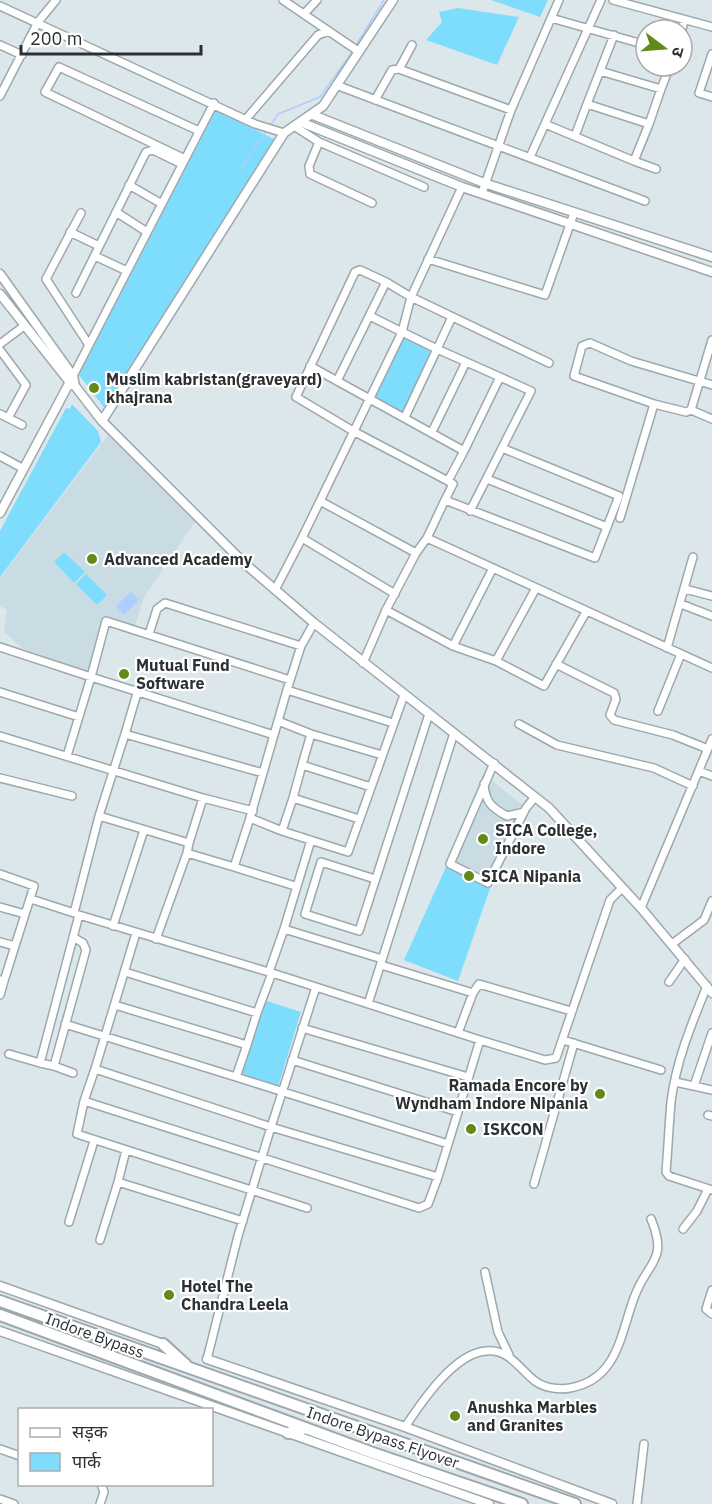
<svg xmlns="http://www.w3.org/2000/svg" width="712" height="1504" font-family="'IBM Plex Sans','Noto Sans Devanagari',sans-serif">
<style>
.built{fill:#c9dce3}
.green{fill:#7eddfd}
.water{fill:#afcdfd}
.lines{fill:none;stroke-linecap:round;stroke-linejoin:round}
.stream{stroke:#afcdfd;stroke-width:1.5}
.minor-casing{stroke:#9da8ac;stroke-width:10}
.tertiary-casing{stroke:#9da8ac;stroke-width:11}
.trunk-casing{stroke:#9da8ac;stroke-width:14}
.minor{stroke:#fff;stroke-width:7}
.tertiary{stroke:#fff;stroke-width:8}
.trunk{stroke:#fff;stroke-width:10}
.poi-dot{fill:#628a16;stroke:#fff;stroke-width:2}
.labels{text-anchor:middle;stroke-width:4.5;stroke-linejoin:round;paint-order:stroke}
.poi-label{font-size:16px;font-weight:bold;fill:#2c3032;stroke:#fff;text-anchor:start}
.street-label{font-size:16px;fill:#2c3032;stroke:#fff}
</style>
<rect width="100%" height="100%" fill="#dce7ec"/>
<!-- built -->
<path class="built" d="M108 435 195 522 144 597 135 626 107 619 91 673 22 648 4 632 7 610 0 606V578Z
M483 773 529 810 490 888 458 981 404 960 447 865Z"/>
<!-- green -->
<path class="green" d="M491 0H548L540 17Z
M458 8 519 17 497 65 426 40 442 22 439 12Z
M216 110 276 140 106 410 79 375Z
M398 334 433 350 402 415 367 396Z
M72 404 98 431 101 442 0 577V531L66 408 70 409Z
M64 552 85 572 74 583 54 562Z
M86 574 107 595 97 605 76 584Z
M447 865 490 888 458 981 404 960Z
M261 999 301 1012 277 1090 236 1078Z"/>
<!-- water -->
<path class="water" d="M131 592 139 600 124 615 116 606Z"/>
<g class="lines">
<!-- stream -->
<path class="stream" d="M356 45 384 0
M270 126 278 114 320 97 352 52
M242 167 267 130"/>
<defs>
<path id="minor" d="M283 0 358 51
M613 0 712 27
M0 6 255 124 284 133
M305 13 317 0
M551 18 646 45
M682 30 684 20
M0 45 22 55
M412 45 399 69 511 110
M712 54 699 93 712 97
M600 71 614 35
M336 85 645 201
M0 96 38 22 56 0
M375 100 392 70 399 69
M246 119 318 35 329 31
M545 124 634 161
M649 124 661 89
M294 126 319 142 424 187
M575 136 587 104
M319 142 309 166 310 174 372 203
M530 157 601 0
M185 159 45 92 59 67 199 131
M656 169 634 161 649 124 587 104 600 71 661 89 670 66
M129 185 162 204
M482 193 511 110 559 0
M116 212 147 232
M81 213 46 279 89 345
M70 232 99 246
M95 256 127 271
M428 259 545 295 574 213
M386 282 360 270 355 272 296 397 353 431 448 481 464 451
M76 293 146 152 153 150 182 164
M452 317 437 349 500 377
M0 344 24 326
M0 350 26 385 8 418
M310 366 464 451 500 377 531 391 470 511
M73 376 214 103
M337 381 386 282 411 297 549 363
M654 404 574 376 582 346 590 343 631 361 712 385
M691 410 712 340
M0 414 22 425
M405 417 437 349 402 332 411 297 462 187
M432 432 466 362
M502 448 619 496 595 558 445 500 427 538 712 668
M0 456 22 468
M487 479 607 527
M445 500 453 484 448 481
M320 501 302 538 395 594
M620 518 654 404 686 412 691 410 712 419
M416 553 427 538
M685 589 712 596
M275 590 302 538
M681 604 712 616
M386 610 453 646 496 661 544 686 586 612
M149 634 157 609 165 603 301 646 287 690
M301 646 314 623
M453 646 493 568
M0 647 91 677 106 621 290 680
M667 648 693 557
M496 661 536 588
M363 663 386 610 416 553 320 501 402 332 370 316
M556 664 614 693 616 699 610 715 614 720 673 735 708 749
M138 690 125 734 263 773
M0 692 79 717
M658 711 681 654
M278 721 287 690 393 723
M519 724 557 745 654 768 693 786
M0 736 203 798 253 811
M67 756 91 677 274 735
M494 763 450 864 488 883 526 808 535 797
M302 765 311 734 382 755
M699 771 712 776
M0 778 72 796
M484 784C485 802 492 808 507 816L524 812
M293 798 302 765 371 787
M99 816 125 734
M359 819 293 798 282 831 348 852 404 695
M282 831 250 818 278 721 311 734
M311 840 284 929 382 959
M189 843 203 798
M234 867 295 886
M0 874 34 886 15 946 0 942
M375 879 321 862 305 914 359 931 429 714
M31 899 74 913 99 816 189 843 187 853 234 867 250 818
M0 907 25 914
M641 908 712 739
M113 926 144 830
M136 933 95 1069 271 1127 316 987 480 1040
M73 937 83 943 86 950 54 1066 40 1063 79 915 272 973
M156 939 187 853
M672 944 704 920 712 901
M381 965 473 993
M125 972 257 1013 272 973 316 987
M269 972 284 929
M0 980 4 981 15 946
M669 982 685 959
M707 986C692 1023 676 1061 671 1102 669 1125 668 1148 666 1172L669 1176 712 1190
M0 995 4 981
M368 1004 454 733
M115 1005 247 1045 236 1077 448 1144
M65 1024 236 1077
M302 1028 468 1077
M458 1033 473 993 479 984 571 1011
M712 1033 694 1086 712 1090
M563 1040 661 1070
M247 1045 257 1013
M9 1054 40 1063
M292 1060 458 1112
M54 1066 73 1073
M95 1069 84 1101 77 1134 307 1208
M675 1082 694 1086
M84 1101 419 1208 428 1204 438 1177
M708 1115 712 1116
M126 1150 118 1182 243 1221
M534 1184 574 1043
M69 1222 94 1141
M683 1229 697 1211 707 1191
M100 1240 118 1182
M485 1272 498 1332 509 1355
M712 1290 706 1309 712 1314
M207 1359 238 1236 271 1127 438 1177 480 1040 545 1060 556 1058 610 900 622 888
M405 1427C421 1403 454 1353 486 1351 510 1349 519 1369 535 1381 544 1388 559 1390 570 1388 617 1380 620 1336 634 1298 647 1261 669 1262 651 1219
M0 1449 20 1456
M0 1499 14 1504
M100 1504 104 1492 101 1484
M637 1504 644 1444"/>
<path id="tertiary" d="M313 115 484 183 712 257
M303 123 462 187 712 272
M0 274 73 376 75 386 102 421 243 562 314 623 549 808 641 908 712 993
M0 294 72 385
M102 421 284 133 323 106 393 0
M0 513 73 376
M0 1286 163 1344
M0 1331 489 1504
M207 1359 405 1427 612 1504"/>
<path id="trunk" d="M0 1301 575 1504
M0 1315 373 1453 522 1504
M163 1344 186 1365
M288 1433 306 1428"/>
</defs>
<!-- minor casing -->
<use href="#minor" class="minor-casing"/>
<!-- tertiary casing -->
<use href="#tertiary" class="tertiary-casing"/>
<!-- trunk casing -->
<use href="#trunk" class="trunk-casing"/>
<!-- minor -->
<use href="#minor" class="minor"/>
<!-- tertiary -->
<use href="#tertiary" class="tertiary"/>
<!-- trunk -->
<use href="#trunk" class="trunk"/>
</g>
<!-- markers -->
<g class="poi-dot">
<circle cx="94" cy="388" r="6"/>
<circle cx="92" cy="559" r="6"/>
<circle cx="124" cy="674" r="6"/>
<circle cx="483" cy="839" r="6"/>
<circle cx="469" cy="876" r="6"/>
<circle cx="600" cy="1094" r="6"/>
<circle cx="471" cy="1129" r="6"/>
<circle cx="169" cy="1295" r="6"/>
<circle cx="455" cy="1416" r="6"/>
</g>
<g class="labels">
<!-- poi labels -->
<g class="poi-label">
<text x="106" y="385">Muslim kabristan(graveyard)<tspan x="106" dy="18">khajrana</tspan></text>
<text x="104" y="565">Advanced Academy</text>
<text x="136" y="671">Mutual Fund<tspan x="136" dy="18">Software</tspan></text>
<text x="495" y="836">SICA College,<tspan x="495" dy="18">Indore</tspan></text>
<text x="481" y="882">SICA Nipania</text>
<text x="588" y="1091" text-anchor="end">Ramada Encore by<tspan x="588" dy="18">Wyndham Indore Nipania</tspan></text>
<text x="483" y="1135">ISKCON</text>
<text x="181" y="1292">Hotel The<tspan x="181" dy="18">Chandra Leela</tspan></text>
<text x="467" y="1413">Anushka Marbles<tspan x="467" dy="18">and Granites</tspan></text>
</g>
<!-- street labels -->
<g class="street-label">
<text transform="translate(95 1335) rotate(20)" y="6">Indore Bypass</text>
<text transform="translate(383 1437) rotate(19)" y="6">Indore Bypass Flyover</text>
</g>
</g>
<!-- legend -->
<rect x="18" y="1408" width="195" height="78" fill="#ffffff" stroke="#abacad" stroke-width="1.5"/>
<rect x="30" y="1428" width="30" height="9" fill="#ffffff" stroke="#abacad" stroke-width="1.5"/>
<text x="72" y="1438" font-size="18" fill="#2c3032">सड़क</text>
<rect x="30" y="1453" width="30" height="18" fill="#7eddfd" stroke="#abacad" stroke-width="1.5"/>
<text x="72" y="1468" font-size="18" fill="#2c3032">पार्क</text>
<!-- north arrow -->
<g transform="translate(664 48) rotate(106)"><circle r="28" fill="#ffffff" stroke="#abacad" stroke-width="1.5"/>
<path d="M0-4.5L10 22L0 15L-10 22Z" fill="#628a16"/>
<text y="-9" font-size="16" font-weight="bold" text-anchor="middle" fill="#2c3032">उ</text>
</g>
<!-- scale -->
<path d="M21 45v9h180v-9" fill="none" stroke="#2c3032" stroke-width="3"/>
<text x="30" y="45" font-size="18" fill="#2c3032" stroke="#ffffff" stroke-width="4.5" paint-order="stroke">200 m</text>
</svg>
